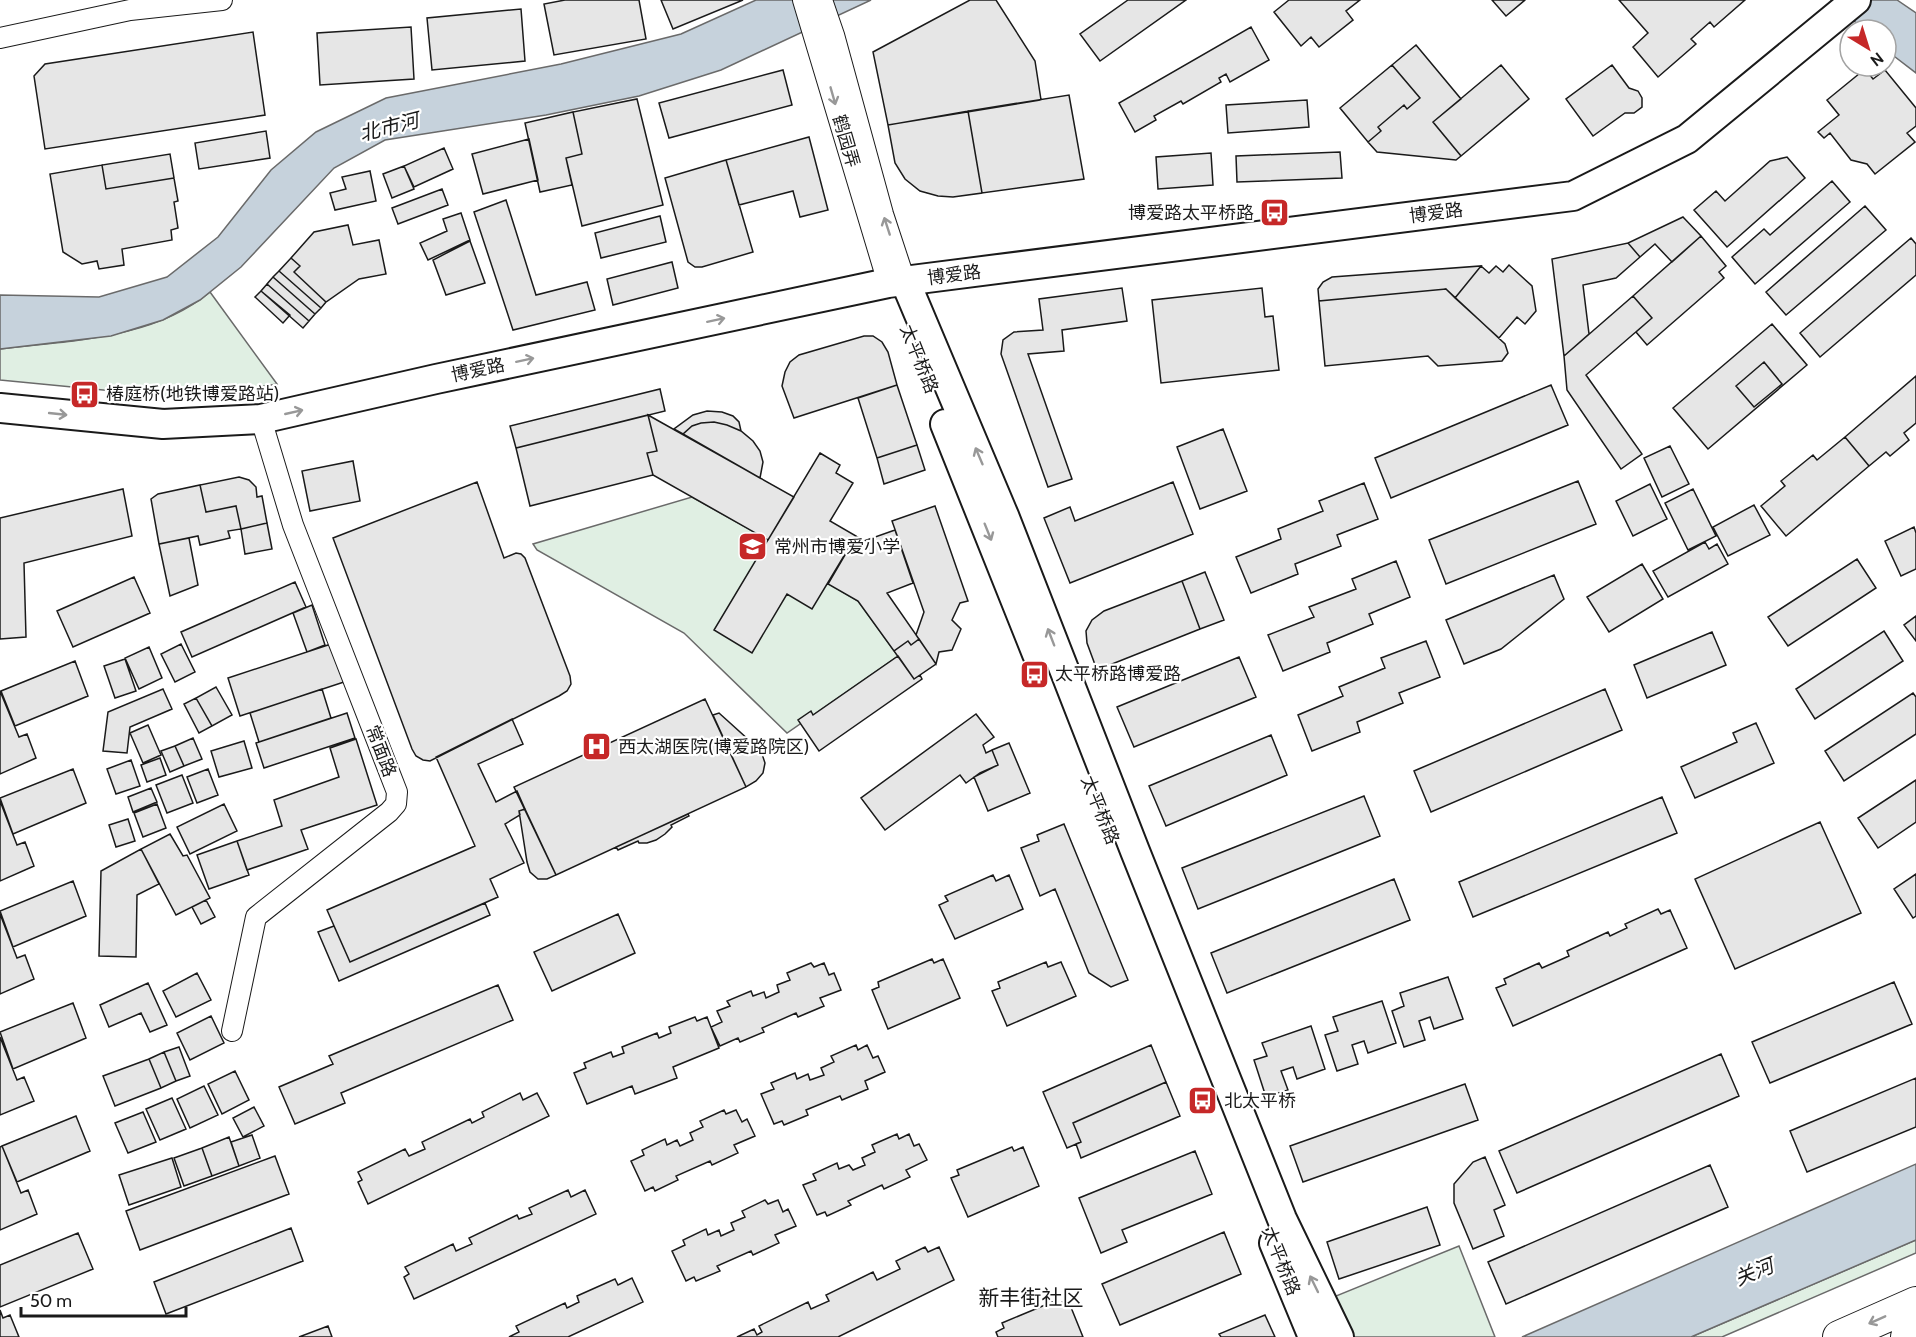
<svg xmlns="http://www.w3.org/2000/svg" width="1916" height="1337" font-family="Cabin,'Noto Sans SC',sans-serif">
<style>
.green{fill:#e0efe3;stroke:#6a6a6a;stroke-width:1.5}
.water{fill:#c6d2dc;stroke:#6a6a6a;stroke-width:1.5}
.building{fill:#e6e6e6;stroke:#1a1a1a;stroke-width:1.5}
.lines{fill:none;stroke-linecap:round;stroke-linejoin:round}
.minor-casing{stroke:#1a1a1a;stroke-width:22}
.secondary-casing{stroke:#1a1a1a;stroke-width:32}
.primary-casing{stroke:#1a1a1a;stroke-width:34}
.minor{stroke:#fff;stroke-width:20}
.secondary{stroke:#fff;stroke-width:28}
.primary{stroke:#fff;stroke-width:32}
.oneway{stroke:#989898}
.labels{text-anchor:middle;stroke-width:4.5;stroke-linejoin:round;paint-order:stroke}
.street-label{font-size:18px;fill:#1a1a1a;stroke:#fff}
.poi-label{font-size:18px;fill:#1a1a1a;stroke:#fff;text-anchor:start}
.water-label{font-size:20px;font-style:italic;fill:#1a1a1a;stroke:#fff}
.quarter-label{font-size:21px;fill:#1a1a1a;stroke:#fff}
</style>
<rect width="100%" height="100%" fill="#fff"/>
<!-- green -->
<path class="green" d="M210 292 277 384 233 391 165 396 0 380V349C71 340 152 340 210 292Z
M692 497 768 540 765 546 858 601 898 656 787 733 684 633 537 550 533 544Z
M1916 1240V1253L1722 1337H1691Z
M1459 1246 1495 1337H1353L1331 1298Z"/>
<!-- water -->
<path class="water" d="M756 0H871L721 70 639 96 546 115 385 140 334 168 241 267 200 300 163 320 111 336 0 349V295L99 297 167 277 218 237 271 170 316 132 386 98 561 64 681 34Z
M1831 0H1897L1916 13V73L1886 50V30H1864Z
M1916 1164V1240L1691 1337H1522Z"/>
<!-- building -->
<path class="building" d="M565 0H639L646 39 554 55 544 4Z
M661 0H743L673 29Z
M970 0H996L1035 61 1041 100 888 125 873 52Z
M1128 0H1186L1100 61 1080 34Z
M1289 0H1360L1346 11 1353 20 1319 47 1311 37 1301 46 1274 12Z
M1492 0H1525L1506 16Z
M1619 0H1745L1714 27 1710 22 1691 39 1696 44 1658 77 1633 47 1648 33Z
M521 9 525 61 432 70 427 18Z
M411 27 414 79 320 85 317 33Z
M1251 27 1269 60 1230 82 1226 74 1219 78 1221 82 1183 104 1181 101 1154 116 1156 120 1135 132 1119 103Z
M253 32 265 115 45 149 34 76 45 64Z
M1416 45 1461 99 1433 122 1461 156 1456 160 1377 152 1368 142 1381 131 1378 127 1404 105 1407 109 1420 98 1392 65Z
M1392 65 1420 98 1407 109 1404 105 1378 127 1381 131 1368 142 1340 108Z
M1501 65 1529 99 1461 156 1433 122Z
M1612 65 1629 88 1638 91 1642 98V107L1634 113H1625L1593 136 1566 99Z
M1865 69 1873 79 1885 70 1916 108V126L1907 133 1915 142 1875 174 1867 164 1851 160 1830 133 1824 138 1818 132 1839 115 1827 100Z
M783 70 792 105 669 138 659 103Z
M1069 95 1084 179 982 193 968 111Z
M637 99 663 205 582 226 566 158 582 154 573 112Z
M1307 100 1309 127 1228 133 1226 105Z
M968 111 982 193 953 197 938 196 920 191 905 179 895 163 888 125Z
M573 112 582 154 566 158 572 185 540 192 525 123Z
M266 131 270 158 199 169 195 143Z
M809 137 828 210 800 217 793 191 739 205 726 160Z
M529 139 538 180 483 194 472 154Z
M444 148 453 169 414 187 404 166Z
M1340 152 1342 178 1237 182 1236 156Z
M1211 153 1213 185 1158 189 1156 157Z
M170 154 174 178 106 189 102 165Z
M1787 157 1805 178 1727 247 1694 210 1716 191 1725 201 1770 161Z
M726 160 753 252 702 267H695L688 262 665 178Z
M102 165 106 189 174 178 178 201 174 202 178 228 171 230 172 240 122 249 124 265 99 269 97 261 82 264 63 252 50 174Z
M404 166 414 189 392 198 383 174Z
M370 171 376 201 335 210 330 193 346 189 342 177Z
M1832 181 1850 202 1755 284 1732 257 1764 229 1770 235Z
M442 189 448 205 398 224 392 208Z
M506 200 536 295 587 282 595 310 513 330 474 212Z
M1865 206 1886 230 1786 315 1766 292Z
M461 213 470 240 428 260 420 243 447 231 443 219Z
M660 216 666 242 601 258 595 233Z
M1683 217 1701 236 1672 262 1655 244 1640 257 1628 243Z
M348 225 353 245 379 240 386 274 359 279 326 302 294 272 300 266 291 258 314 232Z
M1701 236 1726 266 1719 272 1724 278 1647 345 1636 332 1652 318 1633 296Z
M1911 238 1916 244V275L1820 357 1800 333Z
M470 241 485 283 446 295 433 260Z
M1628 243 1640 257 1616 278 1583 285 1589 334 1564 356 1552 259Z
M291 258 300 266 294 272 326 302 321 308 279 271Z
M672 262 678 288 613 305 607 279Z
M1509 265 1532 286 1536 311 1525 324 1517 317 1499 338 1455 298 1481 266 1489 273 1496 266 1503 272Z
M1481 266 1455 298 1446 289 1319 301 1318 289 1323 282 1332 277Z
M279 271 321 308 315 314 273 277Z
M273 277 315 314 309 321 267 284Z
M267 284 309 321 303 328 261 291Z
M1122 288 1127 321 1062 330 1064 351 1028 354 1072 479 1048 487 1001 354 1003 340 1014 332 1043 330 1039 299Z
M1262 288 1265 317 1273 316 1279 370 1161 383 1152 300Z
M1446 289 1505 344 1508 353 1502 361 1438 366 1428 356 1325 366 1319 301Z
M261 291 290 315 283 323 255 297Z
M1633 296 1652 318 1586 375 1642 454 1621 469 1567 390 1564 356Z
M1772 324 1807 365 1708 449 1673 408Z
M864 336H873L882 342 888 352 897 385 794 418 782 386 785 372 790 362 799 355Z
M1764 362 1782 384 1754 407 1736 386Z
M1916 376V423L1904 433 1909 440 1890 456 1886 452 1869 466 1845 437Z
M897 385 917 445 877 458 858 398Z
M1551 385 1568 425 1391 498 1375 458Z
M660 389 665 411 516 448 510 426Z
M707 411 722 412 733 416 739 422 741 431 727 425 714 422 701 423 692 426 683 434 674 429 693 415Z
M648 415 657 451 647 453 653 475 530 506 516 448Z
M648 415 794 497 768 540 653 475 647 453 657 451Z
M714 422 727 425 741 431 753 441 760 451 763 462 760 478 683 434 692 426 701 423Z
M1223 429 1247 491 1200 509 1177 447Z
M1845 437 1869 466 1786 536 1761 506 1785 486 1781 481 1813 455 1817 460Z
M917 445 925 470 884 484 877 458Z
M1670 446 1689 484 1662 497 1644 458Z
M820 453 840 465 836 473 853 483 830 521 856 536 812 609 787 594 752 653 714 630Z
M353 461 360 501 310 511 302 471Z
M239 477 249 480 256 487 257 497 262 496 267 523 241 529 236 506 206 512 200 485Z
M1578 481 1596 524 1446 584 1429 540Z
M477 482 504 558 516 553 521 554 525 558 570 676 571 684 567 691 559 696 430 761 423 760 416 756 412 749 333 538Z
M1173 482 1193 534 1070 583 1044 518 1070 507 1075 521Z
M1364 483 1378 519 1337 535 1341 546 1295 564 1298 574 1251 593 1236 557 1281 539 1278 529 1323 511 1319 501Z
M1650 484 1667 519 1633 536 1616 501Z
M200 485 206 512 236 506 241 529 228 531 230 538 200 545 198 536 159 544 151 499 158 494Z
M123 489 132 536 24 563 26 637 0 639V518Z
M1693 489 1716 536 1688 550 1665 503Z
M1754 505 1770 535 1728 556 1713 527Z
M935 506 968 601 960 603 952 620 961 629 952 650 939 652 936 664 916 635 924 612 892 521Z
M267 523 272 549 245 554 241 529Z
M1914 527 1916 533V569L1901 576 1885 541Z
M895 530 913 583 887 593 919 639 911 645 908 641 894 651 858 601 828 584 856 536 864 541Z
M189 538 198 585 170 596 159 544Z
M1705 542 1709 549 1717 544 1728 564 1668 597 1653 571Z
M1857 559 1876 588 1788 646 1768 617Z
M1396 561 1410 597 1369 614 1373 624 1327 643 1330 652 1283 671 1268 635 1314 617 1309 607 1356 589 1352 579Z
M1642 564 1663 599 1609 632 1587 597Z
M1205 572 1224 620 1200 629 1182 581Z
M1554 575 1564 599 1501 649 1464 664 1446 620Z
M134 577 150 613 73 647 57 611Z
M1182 581 1200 629 1097 670 1087 643 1086 631 1092 620 1104 611Z
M295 582 306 607 192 657 181 632Z
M312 605 325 645 307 652 293 613Z
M1916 616V641L1904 625Z
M1884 631 1903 661 1815 719 1796 689Z
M1712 632 1726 665 1647 698 1634 665Z
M919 639 936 664 914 679 894 651 908 641 911 645Z
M1426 641 1440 677 1399 693 1403 703 1357 722 1360 732 1312 751 1298 715 1343 696 1339 687 1385 668 1381 658Z
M181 644 195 672 175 682 161 654Z
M331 644 344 682 240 716 228 678Z
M149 647 162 678 139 689 125 658Z
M898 656 914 679 920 675 922 679 819 751 798 720 811 711 813 715Z
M1239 657 1256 697 1134 747 1117 707Z
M125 659 136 691 115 698 104 666Z
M75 661 88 696 15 726 1 691Z
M216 687 232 715 212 726 196 698Z
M163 689 172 709 130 727 127 753 103 751 108 712Z
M322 689 331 718 259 742 250 713Z
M1605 689 1622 730 1431 812 1414 771Z
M0 691 19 737 27 734 36 758 0 774Z
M1913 693 1916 697V734L1844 781 1825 751Z
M196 698 212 726 199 733 184 704Z
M705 699 746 787 556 875 514 787Z
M347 713 355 738 264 768 256 743Z
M719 713 761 751 765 763 763 773 756 781 746 787 713 715Z
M976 714 994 737 983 745 986 753 992 750 998 765 980 773 966 783 960 775 885 830 861 798Z
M512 719 523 744 478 764 496 802 517 791 525 809 519 811 520 815 505 824 524 863 490 879 498 897 350 962 327 910 475 846 436 757Z
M1756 723 1774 763 1695 798 1681 767 1737 742 1733 733Z
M148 725 161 755 143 763 130 733Z
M1271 735 1287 775 1166 826 1149 786Z
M193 738 202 759 184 766 175 746Z
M356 739 377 805 301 830 308 849 247 870 237 841 282 826 274 800 339 777 330 748Z
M244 741 252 768 219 777 211 751Z
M1009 743 1030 793 988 811 974 777 998 765 992 750Z
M175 746 184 766 170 772 161 751Z
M160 758 166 775 147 782 141 765Z
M131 760 140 786 116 794 107 769Z
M73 769 86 803 13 834 0 798Z
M208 769 218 795 197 803 187 777Z
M182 775 193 803 167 813 156 785Z
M1916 780V822L1878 848 1858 818Z
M151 788 157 802 133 812 128 797Z
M1364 796 1380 836 1198 909 1182 868Z
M1662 797 1677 833 1473 917 1459 882Z
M0 801 17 845 25 842 34 866 0 881Z
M157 804 166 828 143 837 134 813Z
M224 804 237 831 190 854 177 827Z
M525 809 556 875 547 879H538L530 872 527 862 519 811Z
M688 814 689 816 671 825 672 827 665 834 656 840 647 843H639L638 841 618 850 616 847Z
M128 819 135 841 116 847 109 825Z
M1820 822 1861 913 1735 969 1695 879Z
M1064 824 1128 980 1111 987 1089 973 1055 889 1040 896 1021 848 1039 841 1037 835Z
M170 834 183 856 187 855 210 898 176 915 141 849Z
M237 841 249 875 209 889 197 855Z
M141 849 159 884 137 895 136 957 99 956 101 871Z
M1916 874V916L1913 918 1894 889Z
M993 875 996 881 1009 875 1023 909 955 939 939 905 948 901 945 896Z
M1394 879 1410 920 1227 993 1211 953Z
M73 881 86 916 13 947 0 911Z
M206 900 215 917 201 924 192 907Z
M485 903 490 915 339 981 318 932 334 926 350 962Z
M1658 909 1661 914 1670 910 1687 948 1513 1026 1496 988 1506 984 1504 979 1539 963 1542 968 1569 956 1567 951 1608 932 1610 936 1627 928 1625 924Z
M0 914 17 958 25 955 34 979 0 994Z
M618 914 635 953 552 991 534 952Z
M932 959 934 963 943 959 960 998 888 1029 872 990 879 987 878 982Z
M1046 962 1048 967 1061 962 1076 996 1007 1026 992 991 1000 988 998 982Z
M811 963 814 967 824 963 829 975 834 973 841 990 820 998 824 1006 798 1017 796 1013 762 1028 764 1032 740 1042 738 1038 720 1046 711 1027 722 1022 717 1011 730 1006 727 1001 751 991 753 996 764 992 766 998 779 992 777 985 790 980 787 973Z
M197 973 211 1000 176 1017 163 991Z
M1448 977 1463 1019 1434 1029 1430 1017 1419 1021 1425 1040 1404 1047 1392 1011 1404 1006 1400 993Z
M1894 982 1912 1024 1770 1083 1752 1042Z
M148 983 167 1025 150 1032 141 1013 109 1027 100 1005Z
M498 985 513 1020 341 1093 345 1103 295 1124 279 1087 333 1064 329 1056Z
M1382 1001 1396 1043 1368 1053 1364 1041 1352 1045 1358 1064 1337 1071 1325 1035 1338 1031 1333 1017Z
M73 1003 86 1038 13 1069 0 1032Z
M211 1016 224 1043 190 1060 177 1033Z
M695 1017 697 1021 707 1017 719 1048 673 1067 677 1078 635 1094 632 1086 587 1104 574 1073 586 1068 584 1063 611 1052 613 1057 624 1053 622 1047 657 1033 659 1038 671 1033 669 1027Z
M1311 1026 1325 1069 1297 1079 1293 1067 1281 1071 1288 1090 1266 1097 1254 1060 1267 1056 1262 1043Z
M0 1037 17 1080 24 1077 34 1101 0 1115Z
M856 1045 858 1050 867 1045 873 1058 878 1056 885 1072 865 1081 868 1089 842 1100 840 1096 806 1110 808 1115 784 1125 782 1121 774 1124 761 1094 774 1089 771 1083 795 1073 797 1079 808 1074 810 1080 824 1075 821 1068 834 1062 831 1056Z
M1151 1045 1166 1082 1073 1123 1081 1142 1067 1148 1043 1092Z
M179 1047 190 1076 176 1081 164 1052Z
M164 1052 176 1081 161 1088 149 1059Z
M1721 1054 1739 1096 1517 1193 1499 1151Z
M149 1059 161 1088 115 1106 103 1076Z
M235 1071 249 1100 222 1114 208 1084Z
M1916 1078V1127L1807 1172 1790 1131Z
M1166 1082 1180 1116 1081 1158 1076 1144 1081 1142 1073 1123Z
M1465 1084 1478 1120 1303 1182 1290 1146Z
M204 1086 218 1115 190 1128 177 1099Z
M520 1093 523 1100 537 1093 549 1116 368 1204 358 1182 362 1180 358 1172 405 1149 409 1156 425 1149 422 1142 470 1119 472 1123 484 1117 482 1112Z
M172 1098 186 1129 160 1140 146 1109Z
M254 1107 264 1126 243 1137 233 1118Z
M724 1110 726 1114 736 1110 742 1122 747 1119 755 1136 734 1145 738 1153 712 1165 710 1161 676 1176 678 1180 655 1191 653 1187 645 1191 631 1161 644 1155 642 1150 665 1139 667 1145 677 1140 680 1146 693 1140 690 1133 703 1127 700 1121Z
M143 1112 156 1142 128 1153 115 1123Z
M76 1116 90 1151 17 1182 2 1146Z
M897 1134 899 1139 909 1134 914 1146 919 1144 927 1160 906 1170 910 1177 884 1189 882 1185 848 1201 851 1205 827 1216 825 1212 817 1215 803 1185 816 1180 813 1174 837 1163 839 1169 849 1165 853 1170 865 1165 862 1158 875 1152 872 1145Z
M252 1135 260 1158 239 1166 231 1142Z
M229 1137 239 1166 212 1176 202 1148Z
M2 1146 21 1193 28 1190 37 1214 0 1230V1147Z
M1012 1147 1014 1151 1023 1147 1039 1186 968 1217 951 1178 959 1175 957 1170Z
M202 1148 212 1176 184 1186 174 1158Z
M1195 1151 1212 1194 1122 1230 1127 1242 1101 1253 1079 1198Z
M275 1156 289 1194 140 1250 126 1211Z
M1485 1157 1505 1205 1494 1210 1504 1236 1473 1249 1454 1203V1184L1473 1162Z
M172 1158 181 1187 129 1205 119 1175Z
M1710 1165 1728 1207 1506 1304 1488 1262Z
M568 1190 571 1197 585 1190 596 1214 414 1299 404 1277 409 1274 405 1267 453 1244 456 1251 472 1244 469 1238 517 1215 519 1219 532 1214 529 1208Z
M765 1200 768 1204 778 1200 783 1212 788 1209 796 1226 775 1235 779 1243 753 1255 751 1251 717 1266 720 1271 696 1281 694 1277 686 1281 672 1251 685 1245 683 1240 706 1229 708 1235 719 1230 721 1236 734 1230 731 1223 745 1217 742 1211Z
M1427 1207 1440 1245 1339 1279 1327 1242Z
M291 1228 303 1261 166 1314 154 1282Z
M1224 1232 1241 1274 1120 1325 1102 1284Z
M78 1233 93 1269 0 1307V1265Z
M925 1247 928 1252 939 1247 954 1280 838 1337H737L754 1329 757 1335 762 1332 759 1326 808 1302 811 1309 829 1301 826 1295 873 1272 877 1280 900 1269 896 1261Z
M632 1278 643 1302 568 1337H509L519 1332 516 1326 565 1303 567 1308 579 1302 577 1296 615 1279 618 1285Z
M1057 1300 1058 1304 1068 1300 1083 1337H998L996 1332 1004 1328 1002 1323Z
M0 1310 3 1318 10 1315 19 1337H0Z
M1265 1315 1275 1337H1221L1219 1334Z
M328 1326 332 1337H299Z"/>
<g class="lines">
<defs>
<path id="minor" d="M803 0 888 283
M822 0 834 35 883 214 905 281
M0 38 130 10 222 0
M232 1031 256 917 389 812 396 804 397 792 293 525 261 419"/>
<path id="secondary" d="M905 281 1005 518 1135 851 1282 1219 1339 1337
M0 408 163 424 261 419 436 379 888 283 1573 196 1687 139 1856 0
M945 424 1037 654
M1274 1243 1313 1337"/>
<path id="primary" d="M1839 1337 1916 1303
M1907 1337 1916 1333"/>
</defs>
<!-- minor casing -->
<use href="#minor" class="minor-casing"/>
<!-- secondary casing -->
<use href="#secondary" class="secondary-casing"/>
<!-- primary casing -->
<use href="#primary" class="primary-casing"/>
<!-- minor -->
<use href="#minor" class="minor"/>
<!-- secondary -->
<use href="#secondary" class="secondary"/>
<!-- primary -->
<use href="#primary" class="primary"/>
</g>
<!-- one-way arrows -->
<defs><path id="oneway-shaft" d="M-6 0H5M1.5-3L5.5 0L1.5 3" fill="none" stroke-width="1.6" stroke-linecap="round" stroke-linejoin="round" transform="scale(1.5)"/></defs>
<g class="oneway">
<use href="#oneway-shaft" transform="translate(833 96) rotate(74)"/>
<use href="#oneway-shaft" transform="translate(887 226) rotate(-108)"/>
<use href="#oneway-shaft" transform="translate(716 320) rotate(-12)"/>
<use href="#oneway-shaft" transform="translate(525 360) rotate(-12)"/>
<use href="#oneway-shaft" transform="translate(294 412) rotate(-13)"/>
<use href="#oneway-shaft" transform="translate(58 414) rotate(6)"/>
<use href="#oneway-shaft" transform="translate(979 456) rotate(-113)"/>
<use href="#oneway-shaft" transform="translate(988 532) rotate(68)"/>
<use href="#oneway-shaft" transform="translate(1051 637) rotate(-111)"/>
<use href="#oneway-shaft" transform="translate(1314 1284) rotate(-116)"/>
<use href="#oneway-shaft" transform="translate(1877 1320) rotate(156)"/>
</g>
<!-- icons -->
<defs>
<symbol id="bus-square" viewBox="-11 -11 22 22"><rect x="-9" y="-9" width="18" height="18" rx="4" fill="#c62828" stroke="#fff"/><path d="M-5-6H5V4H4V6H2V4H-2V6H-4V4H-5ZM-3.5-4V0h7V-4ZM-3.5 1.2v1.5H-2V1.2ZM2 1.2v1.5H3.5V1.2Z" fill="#fff"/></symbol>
<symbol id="school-square" viewBox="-11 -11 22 22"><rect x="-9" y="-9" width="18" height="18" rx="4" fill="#c62828" stroke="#fff"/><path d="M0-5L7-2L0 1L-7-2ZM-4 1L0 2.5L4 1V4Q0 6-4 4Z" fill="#fff"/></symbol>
<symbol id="hospital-square" viewBox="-11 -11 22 22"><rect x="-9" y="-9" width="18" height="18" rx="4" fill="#c62828" stroke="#fff"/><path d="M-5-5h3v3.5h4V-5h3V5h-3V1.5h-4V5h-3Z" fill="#fff"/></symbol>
</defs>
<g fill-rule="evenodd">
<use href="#bus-square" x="1258" y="196" width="33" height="33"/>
<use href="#bus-square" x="68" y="378" width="33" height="33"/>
<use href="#school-square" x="736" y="530" width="33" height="33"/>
<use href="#bus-square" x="1018" y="658" width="33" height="33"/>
<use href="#hospital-square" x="580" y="730" width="33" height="33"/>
<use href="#bus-square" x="1186" y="1084" width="33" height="33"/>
</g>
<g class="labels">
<!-- street labels -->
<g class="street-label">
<text transform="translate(846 141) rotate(74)" y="6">鹤园弄</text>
<text transform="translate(1436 213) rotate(-7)" y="6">博爱路</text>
<text transform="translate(954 275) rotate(-7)" y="6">博爱路</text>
<text transform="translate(919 359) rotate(68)" y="6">太平桥路</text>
<text transform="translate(478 370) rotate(-12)" y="6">博爱路</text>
<text transform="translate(381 751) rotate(69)" y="6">常面路</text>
<text transform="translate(1100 810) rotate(68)" y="6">太平桥路</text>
<text transform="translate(1281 1261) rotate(68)" y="6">太平桥路</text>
</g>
<!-- poi labels -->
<g class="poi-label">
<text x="1254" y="219" text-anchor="end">博爱路太平桥路</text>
<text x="106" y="400">椿庭桥(地铁博爱路站)</text>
<text x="774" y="553">常州市博爱小学</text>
<text x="1055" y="680">太平桥路博爱路</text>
<text x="618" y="753">西太湖医院(博爱路院区)</text>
<text x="1224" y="1107">北太平桥</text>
</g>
<!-- water labels -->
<g class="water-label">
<text transform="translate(389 127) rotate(-14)" y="7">北市河</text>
<text transform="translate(1754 1272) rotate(-22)" y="7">关河</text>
</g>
<!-- quarter labels -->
<g class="quarter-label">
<text x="1031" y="1305">新丰街社区</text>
</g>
</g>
<!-- north arrow -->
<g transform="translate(1868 48) rotate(142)"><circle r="28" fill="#ffffff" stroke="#a3a3a3" stroke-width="1.5"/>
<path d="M0-4.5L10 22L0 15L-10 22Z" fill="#c62828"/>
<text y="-9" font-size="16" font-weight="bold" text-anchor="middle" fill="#1a1a1a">N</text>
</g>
<!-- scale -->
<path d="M21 1307v9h165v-9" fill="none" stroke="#1a1a1a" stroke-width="3"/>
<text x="30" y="1307" font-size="18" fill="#1a1a1a" stroke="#ffffff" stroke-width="4.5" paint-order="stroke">50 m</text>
</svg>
